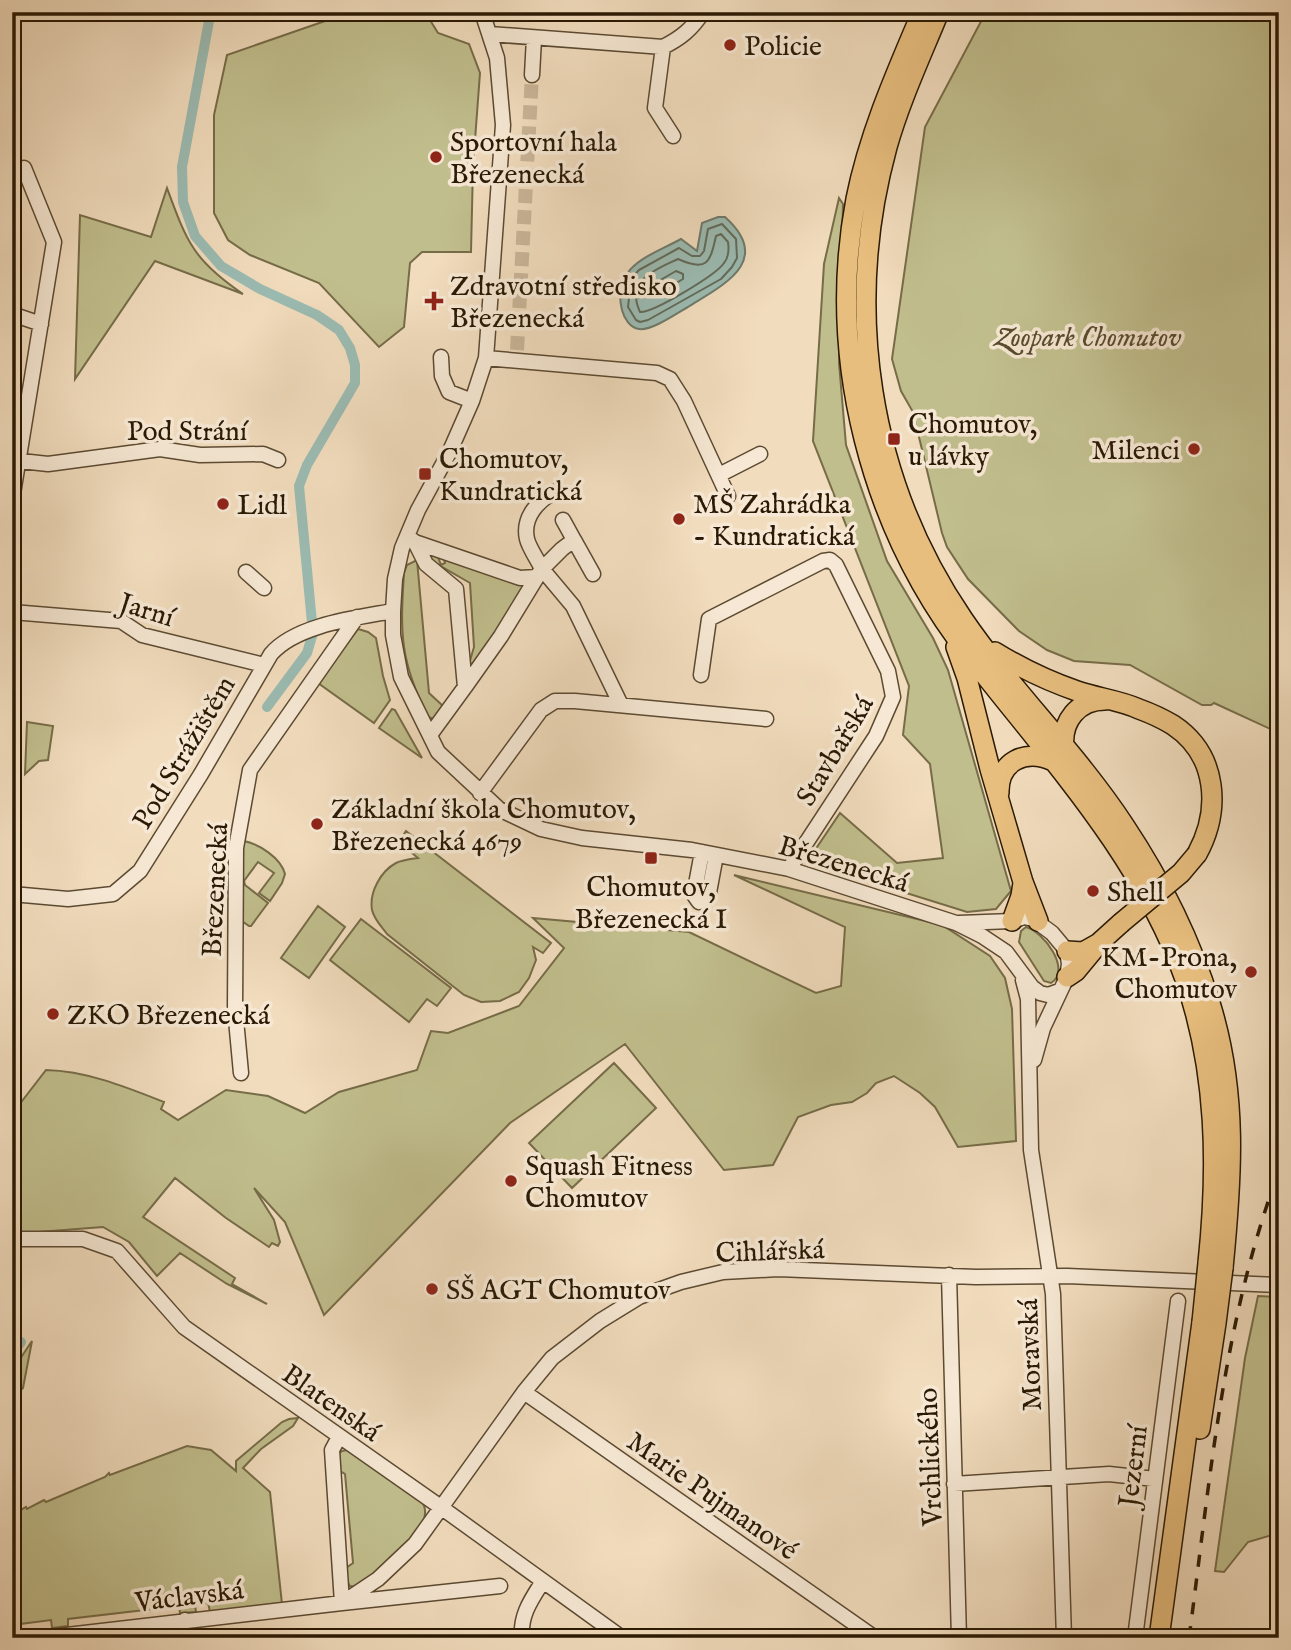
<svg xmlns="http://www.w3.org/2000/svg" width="1291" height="1650" font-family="'IM FELL English',serif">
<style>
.green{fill:#c1be8d;stroke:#766c48;stroke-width:2}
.water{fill:#9bbbb2;stroke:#6e7a6c;stroke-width:2}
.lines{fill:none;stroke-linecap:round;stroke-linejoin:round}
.shore{stroke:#626a5a;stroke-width:2}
.canal{stroke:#9bbbb2;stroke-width:10}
.minor-tunnel{stroke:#c9b598;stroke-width:14;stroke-dasharray:14 7;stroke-linecap:butt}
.minor-casing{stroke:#5c4a32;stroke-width:17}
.highway-casing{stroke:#2a1903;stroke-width:22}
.minor{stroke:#f6e8d4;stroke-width:14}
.highway{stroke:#e8be7e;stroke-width:19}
.rail{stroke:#2a1903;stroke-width:3.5;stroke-dasharray:12 12;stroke-linecap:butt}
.highway-bridge-casing{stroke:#2a1903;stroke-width:22;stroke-linecap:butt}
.highway-bridge{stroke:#e8be7e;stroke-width:19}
.poi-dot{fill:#8f2418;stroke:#f6e8d4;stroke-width:2.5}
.labels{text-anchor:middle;stroke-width:7;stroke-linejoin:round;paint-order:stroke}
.poi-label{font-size:28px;fill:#2a1903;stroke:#f6e8d4;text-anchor:start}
.park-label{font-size:28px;font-style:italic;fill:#574b2c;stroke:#f6e8d4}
.street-label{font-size:28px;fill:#2a1903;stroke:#f6e8d4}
</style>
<rect width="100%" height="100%" fill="#f1dcbd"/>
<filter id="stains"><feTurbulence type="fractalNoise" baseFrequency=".00286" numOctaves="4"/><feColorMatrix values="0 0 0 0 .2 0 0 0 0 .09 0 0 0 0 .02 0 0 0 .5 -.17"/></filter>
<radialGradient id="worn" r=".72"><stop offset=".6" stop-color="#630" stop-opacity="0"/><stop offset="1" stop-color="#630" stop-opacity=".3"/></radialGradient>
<!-- green -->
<path class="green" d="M351 12H425L438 33 469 44 480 73 473 167 471 252H422L410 263 404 327 379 347 319 283 250 255 228 240 214 213V115L227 55Z
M986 12H1279V733L1214 703 1211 705H1202L1130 665 1074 661 1047 650 1019 631 968 579 947 547 942 533 913 412 901 391 892 359 925 127Z
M167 188C187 242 193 260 243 294L155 261 75 379 80 215 151 237Z
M839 198 843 204 839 363 846 445 887 561 933 638 948 670 1011 891 996 909 967 912 807 862 840 813 897 863 943 858 930 764 903 735 909 686 813 441 824 264Z
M429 552 437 554 441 565 445 563 443 556 522 583 523 588 473 668 469 664 474 647 470 583 432 561Z
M417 560 429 693 444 707 437 720 428 717C400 661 400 634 404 573L407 565Z
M358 629 368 632 376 638 383 676 390 700 374 723 318 683Z
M392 709 395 710 422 758 379 728Z
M27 722 53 726 48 760 39 761 25 774Z
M12 792H21L19 872H12Z
M406 831 551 943 543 953 533 947 536 960 529 978 519 992 500 1001 481 1002 464 995 387 934C381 926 374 919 372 910 369 892 381 871 396 863 402 860 411 859 418 858L399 842Z
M244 841C259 844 281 858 285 874L282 883 270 901 259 893 274 873 258 862 244 881 245 885 268 903 251 926H249L242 921V844Z
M734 875 942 925 990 956 1005 978 1012 1009 1016 1141 958 1147 935 1107 920 1093 894 1076 876 1083 867 1093 852 1102 831 1105 798 1117 773 1165 724 1170 625 1044 510 1123 324 1315 285 1222 254 1188 274 1220 280 1242 278 1246 272 1243 269 1247 226 1218 175 1178 143 1217 235 1278 232 1284 267 1304 227 1284 180 1253 157 1276 129 1242 103 1227 12 1234V1114L46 1070C87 1071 126 1087 164 1102L161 1109 178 1120 226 1090 268 1096 305 1113 339 1092 417 1070 431 1031 448 1033 519 1006 564 948 533 918 689 932 816 993 841 986 845 927Z
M318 906 345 927 309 978 281 958Z
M361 919 451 988 437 1006 427 999 409 1022 330 960Z
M1026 927C1044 932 1072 970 1051 983L1044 981 1019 942 1021 931Z
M614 1063 656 1108 572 1188 529 1143Z
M1258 1296 1279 1297V1533L1248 1542 1224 1572 1215 1571 1245 1358Z
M32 1341 23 1388 16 1395 12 1419V1371Z
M298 1418 293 1426 261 1449 243 1468 270 1492 282 1604 210 1612 208 1603 195 1605 196 1612 180 1613 179 1606 68 1619V1626L52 1628 51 1620 12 1625V1515L26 1507 27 1509 44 1500 46 1502 105 1477 109 1473 110 1475 187 1446 211 1450 236 1471V1461L282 1422 289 1419Z
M347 1450C363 1461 380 1473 397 1484 404 1488 414 1493 420 1499 444 1526 375 1575 355 1587L350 1586 346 1580V1568L353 1563 345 1474 340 1471 336 1456 342 1451Z"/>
<!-- water -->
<path class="water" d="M718 217H725C774 261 723 285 688 307 677 313 652 331 639 329 630 328 624 318 622 310 611 266 650 256 681 239L697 251 702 223Z"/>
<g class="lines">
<!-- shore -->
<path class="shore" d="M722 224 736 239 737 258 732 267 721 279 648 320 640 322 636 320 628 307 631 279 639 270 679 248 692 256H700L704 251 708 229Z
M721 234 728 242C729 249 729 257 724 263 716 275 653 313 640 312 625 280 655 270 678 259 707 272 710 263 716 236Z
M676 271 683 274V279L653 297 649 296 650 286Z"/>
<!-- canal -->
<path class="canal" d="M209 12V21L182 167 183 202 195 236 221 266 260 289 317 315 339 330 350 348 355 365V383L307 465 299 486 313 633 307 653 267 707
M12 1353 21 1342"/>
<!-- minor-tunnel -->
<path class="minor-tunnel" d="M517 350 532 75"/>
<defs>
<path id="minor" d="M482 12 497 58 503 125 486 358 472 401 450 451 418 510 402 548 395 579 393 611V635L401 677 438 752 499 809 541 829 582 838 692 850 789 869 956 923 982 936 1006 952 1032 987 1040 993 1048 995 1059 991
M490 34 663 47C681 38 692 29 703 12
M663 47 655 108 673 136
M532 75 534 38
M12 314 41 324
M441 357 442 376 449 392 472 401
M486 358 657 373 670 379 684 401 728 496
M12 460 48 464 160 449 200 455 263 454 278 460
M719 475 760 454
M12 500 54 242 24 168
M563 520 574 540 562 549 542 569 573 606 621 705
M411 539 415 542 426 564 456 589 465 687 430 735
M574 540 593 574
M415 542 520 578 537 577 501 636 465 687
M246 572 264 588
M538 575 542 569C538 560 529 548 527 539 522 517 539 499 557 491
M12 612 121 621 142 635 264 665
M701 675 709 619 823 561 830 560 836 565 888 671 893 697 876 736 789 869
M480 793 541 710 555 701H575L766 719
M702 852 694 895 699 902 708 898 716 855
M12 894 68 899 113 894 140 871 201 774 271 654C296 625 355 618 393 611
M959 923 1012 921 1024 917 1033 919 1052 933 1067 951 1069 964 1067 977 1043 1028 1034 1060
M1023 980 1028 999 1031 1150 1053 1294 1064 1638
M241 1073 235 1009 236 848 250 770 357 617
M12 1239H83L117 1251 184 1327 442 1508 622 1638
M949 1275 959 1638
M524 1392 875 1638
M339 1437 332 1450 342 1603 500 1586
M954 1484 1109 1474 1155 1479
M185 1620 187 1638
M41 1638 342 1603 378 1579 415 1544 524 1392 552 1358 600 1321 639 1297 681 1282 723 1272 778 1269 976 1277 1067 1276 1279 1285
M522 1638C520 1615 531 1600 543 1581
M1135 1638 1178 1301"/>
<path id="highway" d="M922 12C896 73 869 134 856 199 826 358 870 529 970 656 1049 758 1141 855 1185 979 1217 1071 1218 1168 1208 1263
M939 12C921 56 900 101 887 147 843 308 868 480 963 619 1012 691 1076 752 1124 825 1160 879 1191 941 1210 1003 1238 1093 1232 1177 1223 1268
M956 647 967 678 990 769 1023 882 1038 921
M995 652C1021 668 1048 681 1077 691 1097 698 1119 700 1139 709 1150 713 1163 719 1173 725 1218 755 1221 810 1197 854
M1064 748C1061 721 1078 700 1105 700
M999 793C998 762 1025 748 1053 761
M1012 921 1021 896 1023 883
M1067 951 1083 952 1099 943
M1067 977 1076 971 1100 942 1121 923
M1200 1429 1216 1323
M1159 1638 1202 1322"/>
</defs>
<!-- minor casing -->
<use href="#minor" class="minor-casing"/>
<!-- highway casing -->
<use href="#highway" class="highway-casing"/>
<!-- minor -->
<use href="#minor" class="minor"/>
<!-- highway -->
<use href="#highway" class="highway"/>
<!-- rail -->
<path class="rail" d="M1189 1638C1210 1481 1223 1320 1279 1171"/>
<defs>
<path id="highway-bridge" d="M1121 923 1181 873 1197 854
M1202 1322 1208 1263
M1216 1323 1223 1268"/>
</defs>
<!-- highway-bridge casing -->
<use href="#highway-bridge" class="highway-bridge-casing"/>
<!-- highway-bridge -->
<use href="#highway-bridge" class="highway-bridge"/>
</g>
<!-- markers -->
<g class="poi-dot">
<circle cx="730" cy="45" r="7"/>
<circle cx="436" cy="157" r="7"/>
<path d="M430.5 290.5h7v7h7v7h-7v7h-7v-7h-7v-7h7z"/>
<rect x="887" y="432" width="14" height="14" rx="3.5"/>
<circle cx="1194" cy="449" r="7"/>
<rect x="418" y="467" width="14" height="14" rx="3.5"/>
<circle cx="223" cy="504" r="7"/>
<circle cx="679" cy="519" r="7"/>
<circle cx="317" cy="824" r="7"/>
<rect x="644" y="851" width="14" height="14" rx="3.5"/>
<circle cx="1093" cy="891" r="7"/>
<circle cx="1251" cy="972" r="7"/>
<circle cx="53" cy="1014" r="7"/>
<circle cx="511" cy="1181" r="7"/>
<circle cx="432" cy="1289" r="7"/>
</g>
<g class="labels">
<!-- poi labels -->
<g class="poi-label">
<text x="744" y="55">Policie</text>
<text x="450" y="151">Sportovní hala<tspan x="450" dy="32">Březenecká</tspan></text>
<text x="450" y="295">Zdravotní středisko<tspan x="450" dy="32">Březenecká</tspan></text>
<text x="908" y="433">Chomutov,<tspan x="908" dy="32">u lávky</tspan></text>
<text x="1180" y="459" text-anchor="end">Milenci</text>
<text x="439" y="468">Chomutov,<tspan x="439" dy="32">Kundratická</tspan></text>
<text x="693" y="513">MŠ Zahrádka<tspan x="693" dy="32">- Kundratická</tspan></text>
<text x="237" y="514">Lidl</text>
<text x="331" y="818">Základní škola Chomutov,<tspan x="331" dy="32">Březenecká 4679</tspan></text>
<text x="651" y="896" text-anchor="middle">Chomutov,<tspan x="651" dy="32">Březenecká I</tspan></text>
<text x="1107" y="901">Shell</text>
<text x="1237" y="966" text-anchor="end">KM-Prona,<tspan x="1237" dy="32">Chomutov</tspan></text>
<text x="67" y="1024">ZKO Březenecká</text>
<text x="525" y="1175">Squash Fitness<tspan x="525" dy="32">Chomutov</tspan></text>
<text x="446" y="1299">SŠ AGT Chomutov</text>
</g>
<!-- park labels -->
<g class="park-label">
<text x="1088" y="346">Zoopark Chomutov</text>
</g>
<!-- street labels -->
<g class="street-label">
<text x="187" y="440">Pod Strání</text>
<text transform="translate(147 609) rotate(17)" y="10">Jarní</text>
<text transform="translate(834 750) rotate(-59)" y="10">Stavbařská</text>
<text transform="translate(183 752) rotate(-59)" y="10">Pod Strážištěm</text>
<text transform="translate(844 863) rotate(17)" y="10">Březenecká</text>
<text transform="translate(214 890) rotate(-87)" y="10">Březenecká</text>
<text transform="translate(770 1250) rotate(-2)" y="10">Cihlářská</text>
<text transform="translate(1029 1355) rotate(-92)" y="10">Moravská</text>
<text transform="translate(332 1402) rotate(35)" y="10">Blatenská</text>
<text transform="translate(929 1457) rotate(-92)" y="10">Vrchlického</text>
<text transform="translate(1132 1466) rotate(-83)" y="10">Jezerní</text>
<text transform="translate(713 1495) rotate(35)" y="10">Marie Pujmanové</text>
<text transform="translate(189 1595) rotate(-7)" y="10">Václavská</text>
</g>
</g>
<!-- margin -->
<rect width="1291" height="1650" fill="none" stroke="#f1dcbd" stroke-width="42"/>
<rect x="14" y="14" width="1263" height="1622" fill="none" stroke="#2a1903" stroke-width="3.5"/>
<rect x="21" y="21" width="1249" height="1608" fill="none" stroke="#2a1903" stroke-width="2"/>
<rect width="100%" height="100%" filter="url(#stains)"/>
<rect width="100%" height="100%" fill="url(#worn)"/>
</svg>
